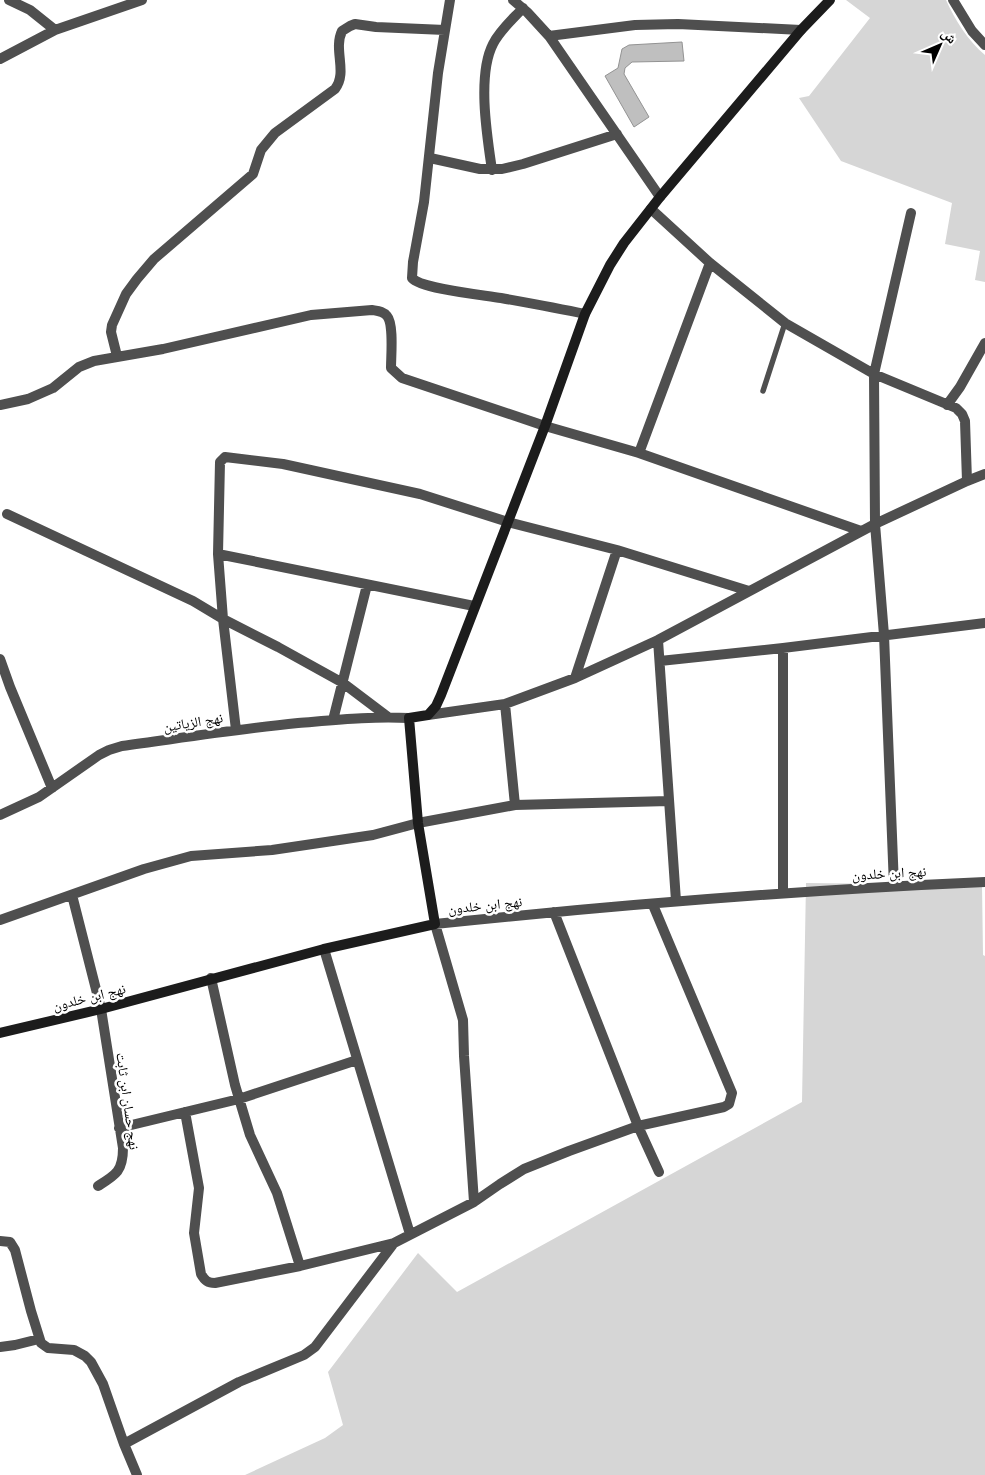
<svg xmlns="http://www.w3.org/2000/svg" width="985" height="1475" font-family="'Golos Text','Noto Naskh Arabic',sans-serif">
<style>
.green{fill:#d6d6d6}
.building{fill:#bfbfbf;stroke:#939393}
.lines{fill:none;stroke-linecap:round;stroke-linejoin:round}
.lane{stroke:#4f4f4f;stroke-width:5.5}
.street{stroke:#4f4f4f;stroke-width:10}
.secondary{stroke:#1c1c1c;stroke-width:10}
.labels{text-anchor:middle;stroke-width:5;stroke-linejoin:round;paint-order:stroke}
.street-label{font-size:14px;fill:#000;stroke:#fff}
</style>
<rect width="100%" height="100%" fill="#fff"/>
<!-- green -->
<path class="green" d="M846 0H946C955 20 968 41 985 55V282L975 280 980 251 945 244 952 203 841 161 799 98 809 96 870 18Z
M806 883 982 885 983 955 985 956V1475H245L325 1438 343 1425 328 1372 418 1253 457 1292 802 1102Z"/>
<!-- building -->
<path class="building" d="M682 42 684 61 632 62 625 68 624 74 649 117 634 127 605 76 618 68 622 49 629 45Z"/>
<g class="lines">
<!-- lane -->
<path class="lane" d="M763 391 785 323"/>
<!-- street -->
<path class="street" d="M9 0 30 10 55 30
M450 0 438 73 424 202 413 262 412 278C421 289 484 295 501 298 529 303 557 308 585 314
M513 0 527 12 549 36 660 197
M953 0 972 31 985 45
M549 36 635 25 678 24 801 30
M0 59 55 30 142 0
M430 158 480 169H502L523 164 617 134
M492 170C487 136 477 75 493 44 500 30 513 19 523 8
M651 209 710 263 785 323 874 374 956 408 962 414 965 421 967 481
M117 356 111 332 112 325 126 294 137 279 154 259 253 174 261 150 275 133 335 89C348 72 333 50 342 31L350 26 355 24 376 27 445 30
M0 405 28 399 53 388 79 367 94 361 163 349 311 315 372 310C378 311 383 311 387 316 394 324 391 356 391 368L402 378 545 426 639 453 861 531
M947 405 960 387 985 343
M639 453 710 263
M7 514 193 601 223 619 278 647 343 683 388 717
M218 554 474 606
M658 640 676 901
M0 659 10 687 52 788
M660 661 783 648 985 623
M575 678 617 550
M505 704 515 805
M428 715 505 704 575 678 658 640 875 524 967 481 985 474
M333 720 367 585
M236 730 223 619 218 554 220 462 225 457 283 464 420 494 508 522 617 550 749 591
M0 815 39 797 99 755 109 750 122 746C181 738 239 729 298 723 335 720 372 716 409 718
M894 886 884 635 875 524 874 374 911 213
M783 892V648
M72 895 101 1009 123 1148C123 1171 116 1175 98 1186
M554 912 638 1126 659 1172
M0 920 144 869 191 856 272 850 373 835 418 823 515 805 669 801
M324 949 410 1234
M211 978 235 1085 250 1135 277 1193 300 1266 394 1243
M185 1112 199 1188 194 1233 201 1274C205 1281 208 1283 215 1283L300 1266
M119 1128 239 1099 357 1060
M474 1202 464 1056 463 1020 435 924C618 905 801 890 985 882
M0 1241 10 1242 15 1250 31 1311 41 1343 48 1348 74 1350 85 1356 91 1362 103 1384 124 1444 137 1475
M0 1347 15 1345 39 1339
M124 1444 239 1382 304 1355 315 1347 394 1243 474 1202 500 1184 524 1169 569 1151 638 1126 724 1107 729 1104 732 1093 653 905"/>
<!-- secondary -->
<path class="secondary" d="M0 1033 101 1009 324 949 435 924 418 823 409 718 428 715 436 706 441 695 545 426 585 314 610 265 624 243 660 197 801 30 830 0"/>
</g>
<g class="labels">
<!-- street labels -->
<g class="street-label">
<text transform="translate(193 722) rotate(-9)" y="5">نهج الزياتين</text>
<text transform="translate(889 873) rotate(-3)" y="5">نهج ابن خلدون</text>
<text transform="translate(485 905) rotate(-6)" y="5">نهج ابن خلدون</text>
<text transform="translate(89 997) rotate(-14)" y="5">نهج ابن خلدون</text>
<text transform="translate(128 1101) rotate(82)" y="5">نهج حسان ابن ثابت</text>
</g>
</g>
<!-- north arrow -->
<g transform="translate(940 45) rotate(45)" stroke="#ffffff" stroke-width="4" paint-order="stroke">
<path d="M0-4L9 19L0 12L-9 19Z" fill="#000000"/>
<text y="-8" font-size="14" font-weight="bold" text-anchor="middle" fill="#000000">ش</text>
</g>
</svg>
